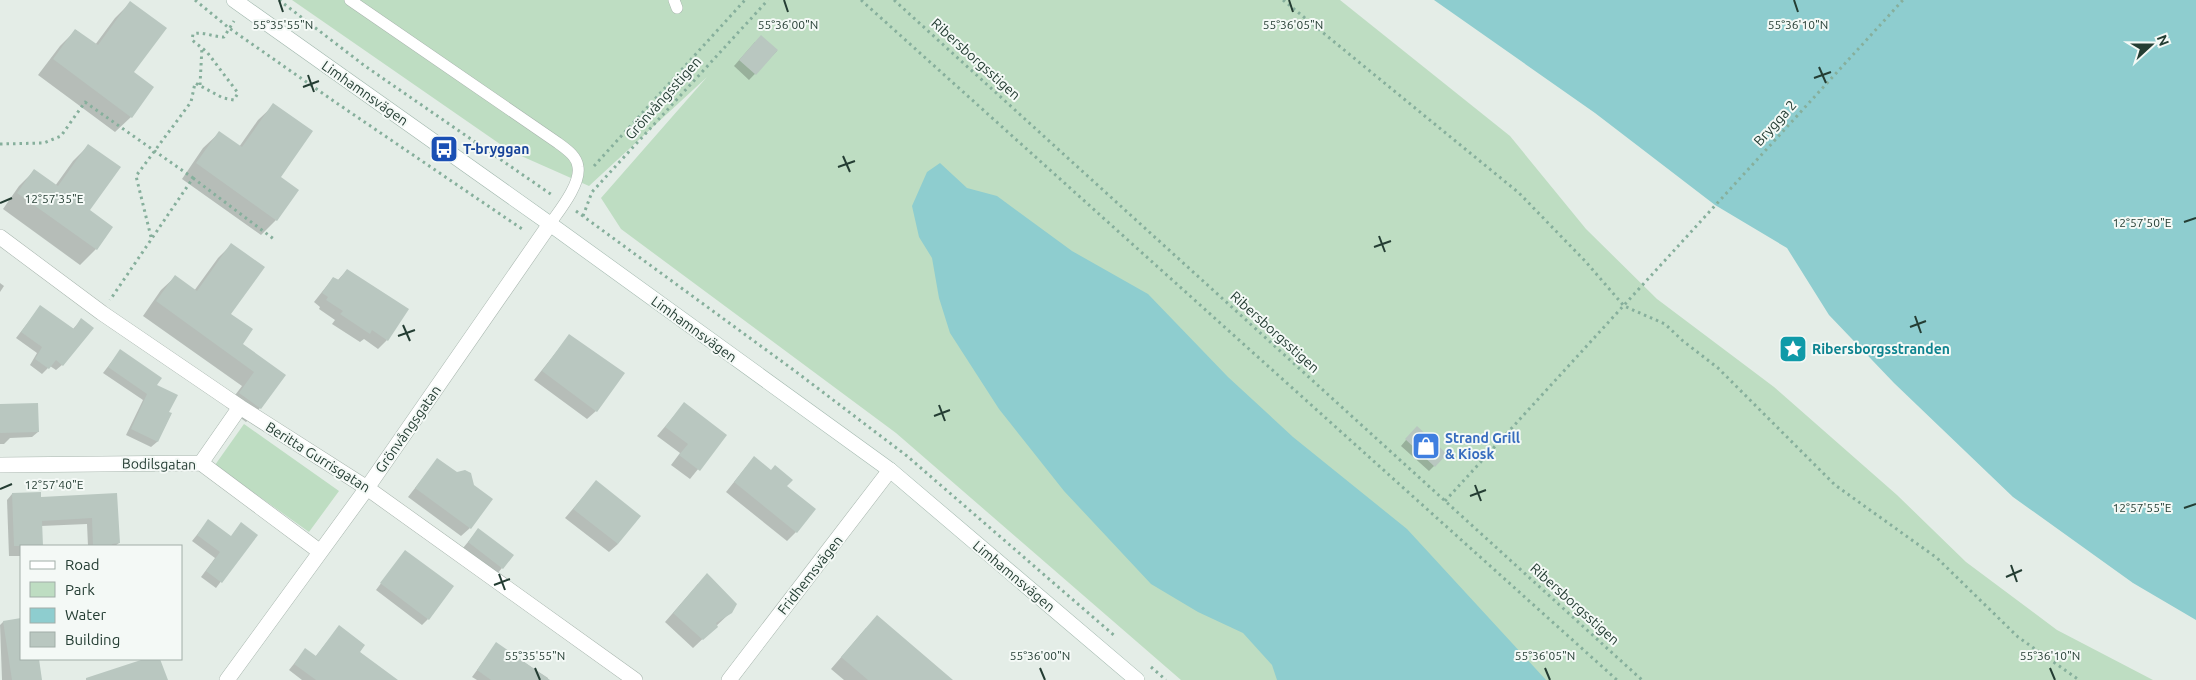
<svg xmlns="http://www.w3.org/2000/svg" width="2196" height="680" font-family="Ubuntu,sans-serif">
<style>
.green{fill:#beddc2}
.water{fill:#8ecdcf}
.shadow{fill:#0003}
.building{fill:#b9c7c0}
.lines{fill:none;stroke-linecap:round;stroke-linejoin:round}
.service-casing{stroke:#a7b5ad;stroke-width:12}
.minor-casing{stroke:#a7b5ad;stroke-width:16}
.secondary-casing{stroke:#a2b8ae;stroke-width:16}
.path{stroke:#86af9c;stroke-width:3;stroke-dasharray:2.5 4;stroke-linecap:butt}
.service{stroke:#fff;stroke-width:11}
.minor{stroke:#fff;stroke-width:15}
.secondary{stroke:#fff;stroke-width:15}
.ticks{fill:none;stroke:#243d33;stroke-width:2}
.labels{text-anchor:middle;stroke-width:4;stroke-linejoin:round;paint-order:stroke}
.street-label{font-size:14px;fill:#243d33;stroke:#f4f9f6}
.transit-label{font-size:14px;font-weight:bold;fill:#164399;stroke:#f4f9f6;text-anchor:start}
.culture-label{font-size:14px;font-weight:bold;fill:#0d838f;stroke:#f4f9f6;text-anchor:start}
.shop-label{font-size:14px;font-weight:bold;fill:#366cbe;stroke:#f4f9f6;text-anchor:start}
.ticks-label{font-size:12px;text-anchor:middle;fill:#243d33;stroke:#f4f9f6;stroke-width:4;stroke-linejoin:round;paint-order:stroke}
</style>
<rect width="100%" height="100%" fill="#e4ede7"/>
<!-- green -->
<path class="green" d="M292 0H1340L1510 136 1586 229 1657 299 1774 387 1897 495 1966 562 2057 630 2153 680H1181L896 433 621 229 601 198 707 77 589 186 510 151Z
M244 424 339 491 309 532 215 465Z"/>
<!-- water -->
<path class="water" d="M1434 0H2196V620L2133 583 2013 497 1894 383 1829 315 1787 248 1715 205 1595 113Z
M940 163 967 188 997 196 1072 251 1148 294 1228 377 1293 437 1407 529 1546 680H1277L1272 665 1243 633 1198 612 1151 584 1064 491 999 409 950 333 939 298 932 258 919 237 912 206 927 172Z"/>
<!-- shadow -->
<path class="shadow" d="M130 3 133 72 131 117 115 132 38 75 60 46 76 30 95 45 115 18Z
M755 42 777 51 749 80 734 66Z
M274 105 279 177 276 220 261 235 182 179 203 148 219 133 239 147 258 120Z
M89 145 88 210 111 227 96 249 80 265 3 209 19 186 34 171 55 186 73 161Z
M232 244 230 314 241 344 284 375 260 408 246 422 226 407 242 386 143 316 161 290 175 277 194 291 218 258Z
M347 270 387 340 378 349 364 339 360 342 332 324 335 320 319 309 320 307 314 302 333 278 337 281Z
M0 283 4 286 0 292Z
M40 307 73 329 81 320 62 365 56 370 50 366 42 374 30 365 37 353 16 338Z
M569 336 596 411 587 419 534 380Z
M120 351 155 385 168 412 171 414 157 442 151 447 126 435 143 400 103 373Z
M684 404 725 436 690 479 671 465 680 453 657 436Z
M0 405 38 432 32 437 10 438 4 444H0Z
M1411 434 1446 454 1429 471 1401 446Z
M437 460 470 528 461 536 408 497Z
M746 467 786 486 796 532 787 541 726 492Z
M596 482 618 544 609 552 565 518Z
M12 494 40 498 116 494 119 543 115 546H88L87 524 41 526 42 546H21V556H9L7 500Z
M208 521 230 537 256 535 216 588 201 577 215 558 192 541Z
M478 530 502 568 497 574 463 548Z
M405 551 428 619 422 625 376 590Z
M698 584 731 612 693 648 665 622Z
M21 619V659H37L41 680H2L0 625 3 622Z
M339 627 383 680H302L289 670 305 650 315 657Z
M866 628 951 680H844L831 669Z
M496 644 548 678V680H477L472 677Z"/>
<!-- building -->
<path class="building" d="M130 1 167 28 134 72 154 87 132 118 53 59 75 29 98 45Z
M761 35 778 50 756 75 739 60Z
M273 103 313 131 281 177 299 190 277 221 196 163 219 131 242 147Z
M88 144 121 167 90 210 113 227 97 250 17 193 34 169 58 186Z
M231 243 265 267 231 314 253 329 243 344 286 375 261 409 239 393 254 372 156 301 175 275 197 291Z
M347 269 409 309 388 341 372 330 370 334 340 314 343 311 326 300 328 297 322 293 333 277 339 280Z
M40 305 74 329 81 318 94 328 63 366 56 360 49 369 35 359 42 347 21 332Z
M569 334 625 373 597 412 542 371Z
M120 349 162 378 157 385 178 395 169 412 172 413 158 442 131 429 147 394 108 367Z
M684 402 727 435 700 471 679 455 688 444 665 427Z
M38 403 39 432 0 433V404Z
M1417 426 1447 454 1435 467 1405 439Z
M754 456 771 470 775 465 793 480 787 486 816 509 797 533 734 482Z
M437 458 457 472 465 470 471 473 474 485 493 499 471 529 415 488Z
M596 480 641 516 618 544 573 509Z
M41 492V497L117 493 120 543 112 544V546H93L92 518 42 521 43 546H14L12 493Z
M208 519 231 536 241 522 258 535 222 583 206 571 220 552 197 535Z
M478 528 514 555 503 569 468 542Z
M405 550 454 586 429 620 380 583Z
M707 573 737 604 732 613 716 623 718 627 703 640 673 613Z
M877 615 953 680H868L841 657Z
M21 618V659H39L42 680H12L3 621Z
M339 625 365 645 360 652 398 680H316L294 664 305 648 316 656Z
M496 642 550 680H491L477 670Z
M144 659H160L168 680H86V678Z"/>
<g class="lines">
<defs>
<path id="service" d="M350 0 558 143C566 149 577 156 578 167 581 184 559 211 550 224
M674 0 677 8"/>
<path id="minor" d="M0 237 102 313 240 407 367 488 635 680
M201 463 240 407
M0 465 201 463 319 551
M227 680 367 488 550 224
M729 680 890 470"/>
<path id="secondary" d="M234 0 550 224 890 470 1137 680"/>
</defs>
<!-- service casing -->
<use href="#service" class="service-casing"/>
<!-- minor casing -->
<use href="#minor" class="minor-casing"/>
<!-- secondary casing -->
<use href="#secondary" class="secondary-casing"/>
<!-- path -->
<path class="path" d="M195 0 229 28 338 104 525 231
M279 0 365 66 552 195
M861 0 1617 680
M894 0 1642 680
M1283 0 1519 193 1586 262 1624 306 1665 324 1683 341 1718 368 1835 485 1937 558 2018 637 2079 680
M200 85 202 47
M0 144 44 143 61 136 85 102 193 178 110 300
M594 166 745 0
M193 178 275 240
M576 211 795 371 907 456 1116 637
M583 216 592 192 768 0
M151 237 136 176 191 102 195 83 223 98 234 100 238 93 207 52 192 40 193 34C203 31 213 37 224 37L234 21
M1445 501 1903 0
M1151 667 1166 680"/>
<!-- service -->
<use href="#service" class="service"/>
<!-- minor -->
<use href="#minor" class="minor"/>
<!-- secondary -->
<use href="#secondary" class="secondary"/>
</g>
<!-- ticks -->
<path class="ticks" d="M279 0 283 12M784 0 788 12M1289 0 1293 12M1794 0 1798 12M1819 67 1826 83M308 75 314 92M1814 78 1831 72M303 87 319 81M843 156 850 172M838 167 855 161M0 203 12 198M2184 222 2196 218M1379 236 1385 252M1374 247 1391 241M1915 316 1921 333M403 325 410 341M1910 327 1926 321M398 336 415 330M939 405 945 421M934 416 950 410M1475 485 1481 501M0 489 12 484M1470 496 1486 490M2184 508 2196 504M2011 565 2017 582M499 574 505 590M2006 577 2022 570M494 585 510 579M535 668 540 680M1040 668 1045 680M1545 668 1550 680M2050 668 2055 680"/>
<!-- icons -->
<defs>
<symbol id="bus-square" viewBox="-11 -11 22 22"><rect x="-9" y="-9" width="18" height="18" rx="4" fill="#1a4fb4" stroke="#f4f9f6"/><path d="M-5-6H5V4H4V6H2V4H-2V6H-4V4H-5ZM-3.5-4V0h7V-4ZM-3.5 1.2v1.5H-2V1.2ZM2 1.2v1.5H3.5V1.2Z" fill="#fff"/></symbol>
<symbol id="sight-square" viewBox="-11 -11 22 22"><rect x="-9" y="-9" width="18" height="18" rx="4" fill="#0f9aa8" stroke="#f4f9f6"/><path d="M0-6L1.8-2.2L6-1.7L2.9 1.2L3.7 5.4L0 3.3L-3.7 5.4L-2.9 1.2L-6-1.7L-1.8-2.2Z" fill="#fff"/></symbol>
<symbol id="shop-square" viewBox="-11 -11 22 22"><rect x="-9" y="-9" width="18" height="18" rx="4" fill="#3f7fe0" stroke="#f4f9f6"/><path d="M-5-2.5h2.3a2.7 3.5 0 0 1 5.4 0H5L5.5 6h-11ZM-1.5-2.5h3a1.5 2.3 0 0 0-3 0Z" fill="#fff"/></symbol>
</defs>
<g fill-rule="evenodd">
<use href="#bus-square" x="428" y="133" width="32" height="32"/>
<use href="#sight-square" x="1777" y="333" width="32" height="32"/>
<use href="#shop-square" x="1410" y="430" width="32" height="32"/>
</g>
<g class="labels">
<!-- street labels -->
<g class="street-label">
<text transform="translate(976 59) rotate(42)" y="5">Ribersborgsstigen</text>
<text transform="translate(365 93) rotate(35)" y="5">Limhamnsvägen</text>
<text transform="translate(663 98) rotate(-48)" y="5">Grönvångsstigen</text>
<text transform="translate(1775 123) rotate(-48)" y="5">Brygga 2</text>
<text transform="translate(694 329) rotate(36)" y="5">Limhamnsvägen</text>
<text transform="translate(1275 332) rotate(42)" y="5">Ribersborgsstigen</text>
<text transform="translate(408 429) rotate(-55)" y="5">Grönvångsgatan</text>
<text transform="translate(318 457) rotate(32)" y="5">Beritta Gurrisgatan</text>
<text transform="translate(159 464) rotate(1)" y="5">Bodilsgatan</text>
<text transform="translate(810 575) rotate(-52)" y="5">Fridhemsvägen</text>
<text transform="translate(1014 576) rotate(40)" y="5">Limhamnsvägen</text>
<text transform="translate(1575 604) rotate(42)" y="5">Ribersborgsstigen</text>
</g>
<!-- transit labels -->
<g class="transit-label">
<text x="463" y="154">T-bryggan</text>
</g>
<!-- culture labels -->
<g class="culture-label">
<text x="1812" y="354">Ribersborgsstranden</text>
</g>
<!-- shop labels -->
<g class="shop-label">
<text x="1445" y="443">Strand Grill<tspan x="1445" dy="16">&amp; Kiosk</tspan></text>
</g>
</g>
<g class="ticks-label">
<text x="283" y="29">55°35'55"N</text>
<text x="788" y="29">55°36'00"N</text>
<text x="1293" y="29">55°36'05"N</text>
<text x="1798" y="29">55°36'10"N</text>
<text x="54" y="203">12°57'35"E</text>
<text x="2142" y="227">12°57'50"E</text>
<text x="54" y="489">12°57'40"E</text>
<text x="2142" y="512">12°57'55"E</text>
<text x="535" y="660">55°35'55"N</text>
<text x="1040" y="660">55°36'00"N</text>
<text x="1545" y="660">55°36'05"N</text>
<text x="2050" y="660">55°36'10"N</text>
</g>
<!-- legend -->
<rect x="20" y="545" width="162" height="115" fill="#f4f9f6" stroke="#a1aea8"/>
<rect x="30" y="561" width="25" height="8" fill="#ffffff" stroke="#a1aea8"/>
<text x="65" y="570" font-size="15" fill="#243d33">Road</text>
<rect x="30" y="582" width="25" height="15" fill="#beddc2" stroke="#a1aea8"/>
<text x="65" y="595" font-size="15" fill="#243d33">Park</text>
<rect x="30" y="608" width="25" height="15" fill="#8ecdcf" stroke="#a1aea8"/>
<text x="65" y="620" font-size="15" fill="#243d33">Water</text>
<rect x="30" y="632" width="25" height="15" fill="#b9c7c0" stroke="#a1aea8"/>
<text x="65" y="645" font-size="15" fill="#243d33">Building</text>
<!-- north arrow -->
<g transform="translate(2151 45) rotate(69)" stroke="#f4f9f6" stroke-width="4" paint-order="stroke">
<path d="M0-4L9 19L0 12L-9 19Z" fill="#243d33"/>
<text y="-8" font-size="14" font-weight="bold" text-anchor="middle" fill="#243d33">N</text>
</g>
</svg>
